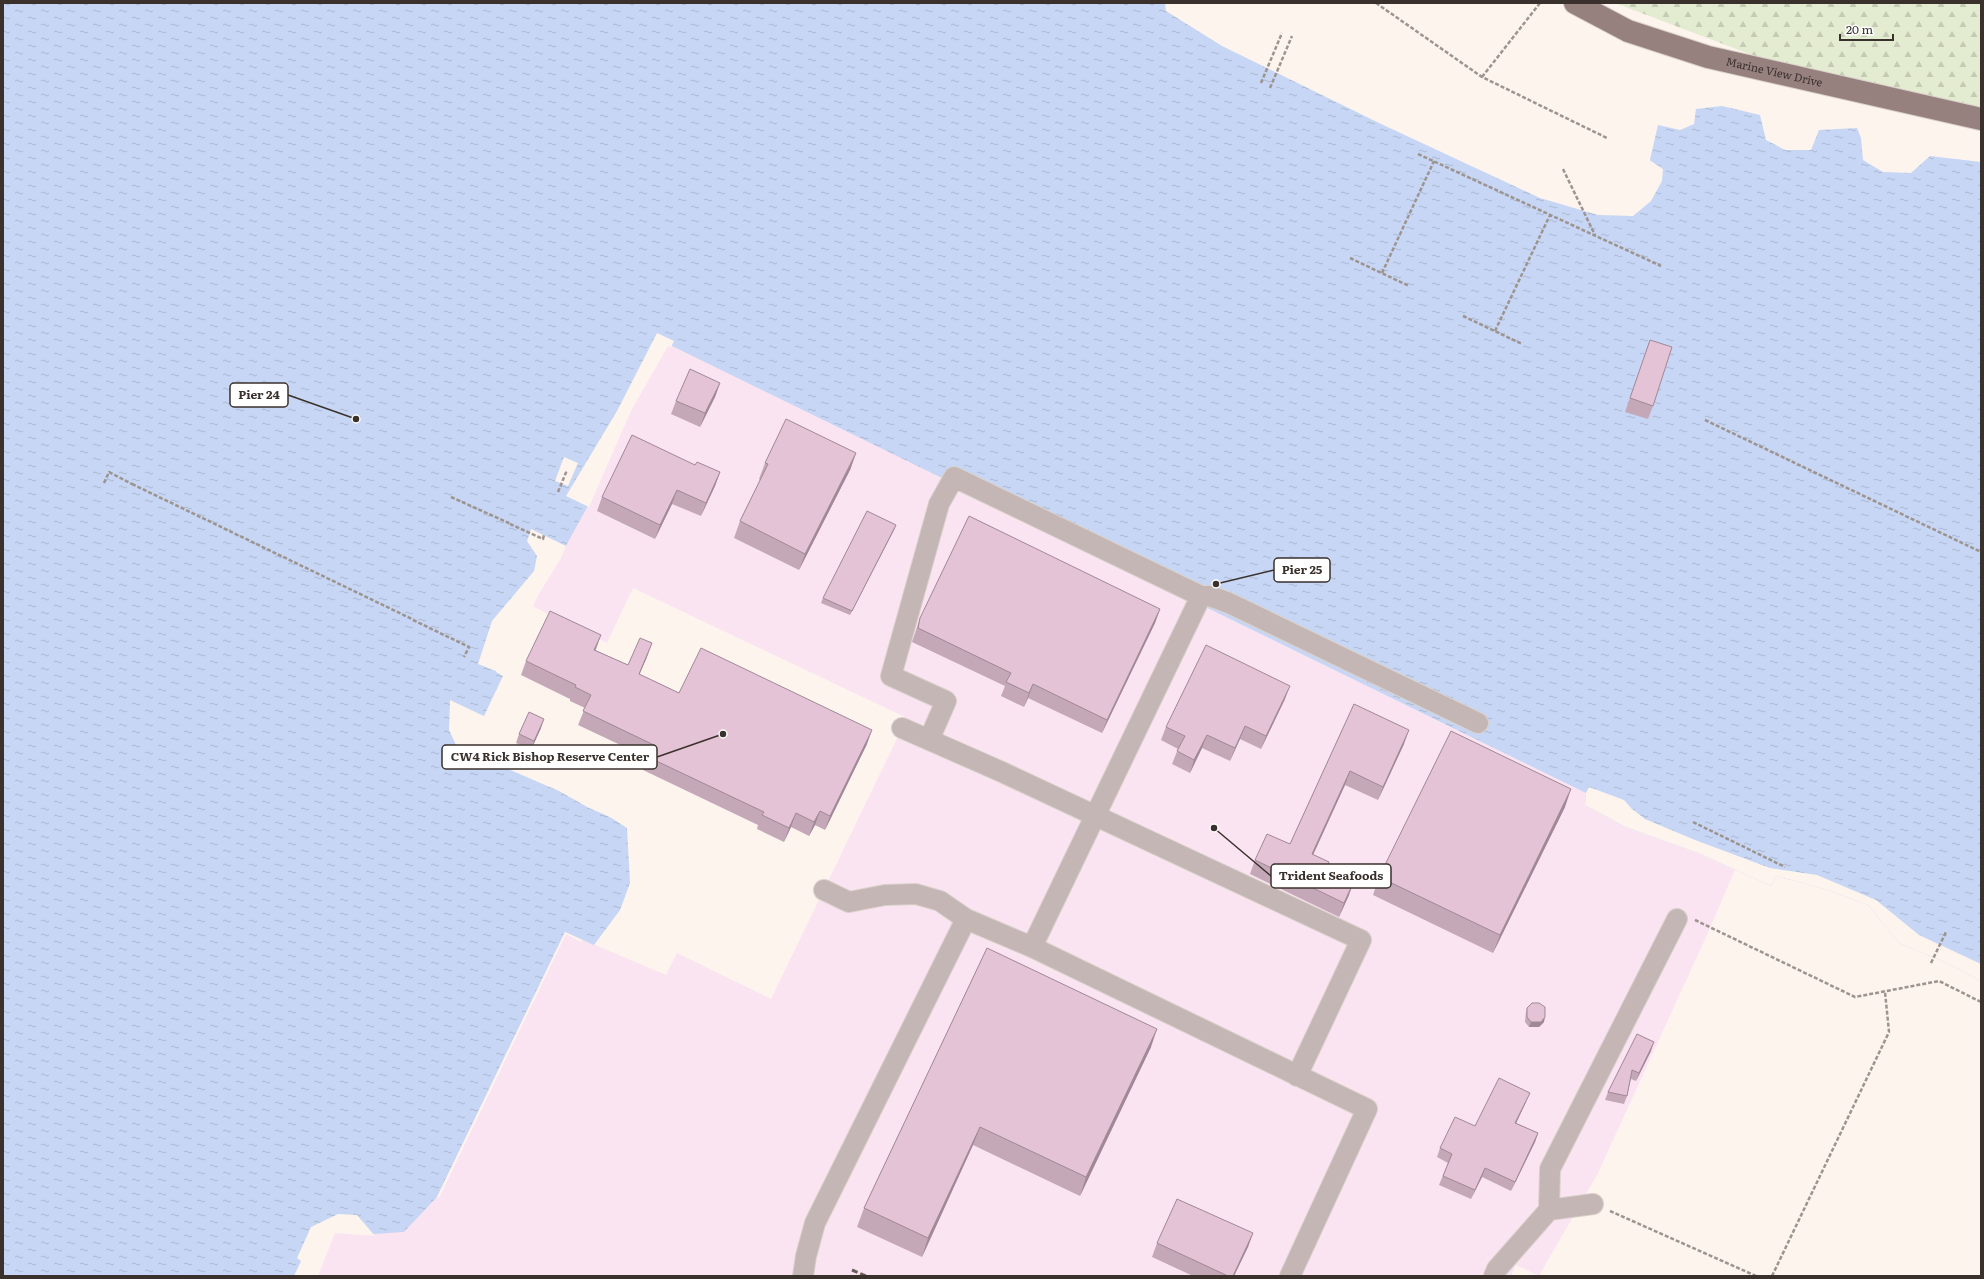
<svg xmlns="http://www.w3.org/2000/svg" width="1984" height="1279" font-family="Literata,serif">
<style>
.industrial{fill:#fbe4f1}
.forest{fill:url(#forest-firs)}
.water{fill:url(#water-ripples)}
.pier{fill:#fdf4ee}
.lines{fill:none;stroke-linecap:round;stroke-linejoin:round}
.minor-casing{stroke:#dad1cb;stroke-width:22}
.major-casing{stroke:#dad1cb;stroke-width:24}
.path{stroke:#9d948f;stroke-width:2.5;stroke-dasharray:4 2;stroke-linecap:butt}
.minor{stroke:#c3b6b5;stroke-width:20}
.major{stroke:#97817f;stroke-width:22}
.rail{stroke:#685f5a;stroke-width:3;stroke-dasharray:6 3;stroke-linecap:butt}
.wall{fill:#c4a8b8}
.shaded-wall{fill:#a08896}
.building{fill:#e4c3d6;stroke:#a08896}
.labels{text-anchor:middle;stroke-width:4;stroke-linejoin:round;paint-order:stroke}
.street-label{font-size:11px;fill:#3a312c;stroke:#fff}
.leader{fill:none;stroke:#3a312c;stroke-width:1.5}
.callout-dot{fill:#3a312c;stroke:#fff;stroke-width:1.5}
.callout{fill:#fff;stroke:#3a312c;stroke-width:1.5}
.callout-label{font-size:12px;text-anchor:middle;font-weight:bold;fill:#3a312c}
</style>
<defs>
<pattern id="forest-firs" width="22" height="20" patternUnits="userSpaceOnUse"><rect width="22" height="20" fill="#e3ebd0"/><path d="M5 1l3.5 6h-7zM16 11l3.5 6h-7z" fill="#c4cab3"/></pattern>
<pattern id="water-ripples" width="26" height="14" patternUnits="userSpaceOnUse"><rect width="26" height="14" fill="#c6d6f4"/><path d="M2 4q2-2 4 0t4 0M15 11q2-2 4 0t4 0" fill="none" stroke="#abb8d1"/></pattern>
</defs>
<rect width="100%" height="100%" fill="#fdf4ee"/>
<!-- industrial -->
<path class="industrial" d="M667 343 1608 748 1585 805 1626 827 1701 854 1735 870 1706 937 1598 1173 1539 1276 1516 1265 1511 1276H316L334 1231 565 932 666 975 677 953 771 999 907 718 633 588 607 643 530 605 629 410Z"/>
<!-- forest -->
<path class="forest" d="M1615 3H1981V108L1760 58Z"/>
<!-- water -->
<path class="water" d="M3 3H1192L1511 158 1590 187 1613 192 1631 190 1645 181 1658 125 1680 130 1694 124 1696 109 1722 106 1760 115 1766 140 1785 150H1811L1819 130 1857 128 1861 138 1863 160 1883 172 1911 173 1930 156 1981 162V981L1947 963 1899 943 1868 905 1828 890 1776 876 1771 886 1701 854 1626 827 1585 805 1586 793 668 344 629 410 590 502 562 553 537 593 496 672 503 676 484 716 495 730 484 744C529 775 581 797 627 828L630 883 620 910 594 945 565 932 437 1197 404 1232 374 1234 334 1231 316 1276H3Z"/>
<!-- pier -->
<path class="pier" d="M1165 3H1197L1464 127 1511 156 1591 185 1613 190 1630 188 1643 179 1648 159 1663 169 1662 181 1651 201 1633 216 1598 215 1540 198 1379 123 1222 46 1166 11Z
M657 333 674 341 671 347 668 346 631 411 589 507 566 496 617 411Z
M564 457 578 463 568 486 555 481Z
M531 529 566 546 561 558 539 594 499 672 501 673 478 664 492 621 534 571 537 556 527 541Z
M450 700 488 718 497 730 487 743 509 758 557 774 624 823 589 808 559 791 457 747 449 730Z
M1589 787 1624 800 1632 809 1645 819 1695 840 1770 868 1817 875 1876 900 1919 935 1981 964V981L1947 963 1899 943 1868 905 1828 890 1776 876 1771 886 1701 854 1626 827 1585 805 1586 793Z
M565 932 582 940 581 942 566 934 439 1198 437 1197Z
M338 1214 357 1215 375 1236 335 1233 318 1276H294L301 1261 297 1258 311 1227Z"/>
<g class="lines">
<defs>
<path id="minor" d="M1201 596H1210L1229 603 1478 723
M902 728 1002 772 1361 940 1297 1076
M929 740 946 701 891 676 939 504 954 477 1201 596 1032 947
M824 890 849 902 885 895 916 894 940 901 966 919 1032 947 1367 1109 1290 1276
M1549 1210 1550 1169 1677 919
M803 1276 806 1256 815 1223 966 919
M1494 1276 1497 1269 1549 1210 1593 1204"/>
<g id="major">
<path id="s1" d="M1575 3 1628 31 1708 57 1981 119"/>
</g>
</defs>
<!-- minor casing -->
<use href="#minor" class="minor-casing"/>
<!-- major casing -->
<use href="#major" class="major-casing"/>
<!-- path -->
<path class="path" d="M1376 3 1482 77 1607 138
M1482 77 1540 3
M1261 83 1282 33
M1270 88 1292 36
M1418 154 1661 266
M1563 169 1595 235
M1350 258 1409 286
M1382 273 1434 161
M1463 316 1522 344
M1495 331 1550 215
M1705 420 1981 552
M104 483 109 472 132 484
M132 484 414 620
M558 492 567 470
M451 497 511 524
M510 524 543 539 544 535
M413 620 469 647 464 657
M1693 822 1785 867
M1695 920 1855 997 1939 981 1981 1002
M1931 963 1946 932
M1610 1211 1756 1276
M1772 1276 1889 1032 1885 992"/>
<!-- minor -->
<use href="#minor" class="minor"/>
<!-- major -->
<use href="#major" class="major"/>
<!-- rail -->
<path class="rail" d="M852 1270 866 1276"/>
</g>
<!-- wall -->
<path class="wall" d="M1650 340 1653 406 1648 419 1625 412Z
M720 383 715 397 700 427 671 414 676 401Z
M856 453 850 470 799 570 734 538 740 521 760 480 759 479 765 463Z
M695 465 720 472 715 486 701 516 672 504 655 539 597 511 602 497Z
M896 525 894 530 850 615 821 603 823 598Z
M1160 609 1155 623 1102 733 1028 698 1024 707 1001 696 1005 686 912 642 920 618Z
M595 650 628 665 647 657 639 674 679 693 867 744 825 830 815 825 809 836 791 827 784 842 757 829 758 825 643 770 648 758 578 725 585 708 570 701V699L521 675 526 661Z
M1285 699 1261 749 1240 739 1230 761 1202 748 1190 773 1172 764 1178 749 1161 740 1166 727Z
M1354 704 1404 744 1378 800 1345 785 1313 855 1327 869 1349 895 1339 917 1250 874 1255 860 1290 844Z
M541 728 531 750 516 743 519 734Z
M1565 807 1493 953 1373 895 1379 877Z
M987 948 1151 1047 1080 1196 973 1145 922 1257 857 1227 864 1208Z
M1527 1008 1544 1022 1539 1027H1529L1525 1022 1526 1012Z
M1651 1051 1636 1081 1631 1079 1627 1096 1624 1104 1605 1100 1608 1092Z
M1526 1102 1516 1123 1538 1133 1535 1142 1511 1191 1482 1177 1471 1199 1439 1185 1448 1163 1437 1157 1440 1148 1475 1126Z
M1253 1233 1248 1247 1234 1276H1193L1152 1257 1157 1243Z"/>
<!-- shaded-wall -->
<path class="shaded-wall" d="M720 383 715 397 700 427 705 413Z
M856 453 850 470 799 570 805 554Z
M720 472 715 486 701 516 706 503Z
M677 490 672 504 655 539 660 525Z
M896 525 894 530 850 615 852 611Z
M1160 609 1155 623 1102 733 1107 720Z
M601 635 596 649 589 663 594 650Z
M652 643 647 657 634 687 639 674Z
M1033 684 1028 698 1024 707 1029 693Z
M1290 686 1285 699 1261 749 1266 736Z
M544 719 541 728 531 750 534 741Z
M1245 726 1240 739 1230 761 1235 748Z
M872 730 867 744 825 830 830 816Z
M1409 730 1404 744 1378 800 1383 787Z
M1207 735 1202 748 1190 773 1194 760Z
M1350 771 1345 785 1307 868 1312 854Z
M1571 789 1565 807 1493 953 1500 935Z
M820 811 815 825 809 836 814 822Z
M796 813 791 827 784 842 789 828Z
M1354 881 1349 895 1339 917 1344 903Z
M1545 1017 1544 1022 1539 1027H1529L1531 1022Z
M1157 1029 1151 1047 1080 1196 1086 1177Z
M1654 1042 1651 1051 1636 1081 1639 1073Z
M1530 1093 1526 1102 1512 1132 1515 1123Z
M980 1127 973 1145 922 1257 928 1238Z
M1538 1133 1535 1142 1511 1191 1515 1182Z
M1485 1168 1482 1177 1471 1199 1475 1190Z
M1253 1233 1248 1247 1234 1276H1233Z"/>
<!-- building -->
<path class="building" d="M1650 340 1672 347 1653 406 1630 398Z
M690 369 720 383 705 413 676 401Z
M786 419 856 453 805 554 740 521 768 464 765 463Z
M632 435 695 465 697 462 720 472 706 503 677 490 660 525 602 497Z
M867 511 896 525 852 611 823 598Z
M969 516 1160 609 1107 720 1033 684 1029 693 1006 682 1011 673 918 628 920 618Z
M550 611 601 635 594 650 628 665 640 638 652 643 639 674 679 693 701 648 872 730 830 816 820 811 814 822 796 813 789 828 762 815 764 812 648 757 654 745 583 711 591 695 575 687 576 685 526 661Z
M1206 645 1290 686 1266 736 1245 726 1235 748 1207 735 1194 760 1177 751 1185 736 1166 727Z
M1354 704 1409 730 1383 787 1350 771 1312 854 1329 862 1327 869 1354 881 1344 903 1255 860 1267 834 1290 844Z
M529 712 544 719 534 741 519 734Z
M1451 731 1571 789 1500 935 1379 877Z
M987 948 1157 1029 1086 1177 980 1127 928 1238 864 1208Z
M1532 1003H1539L1545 1007V1017L1541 1022H1531L1527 1017V1008Z
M1637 1034 1654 1042 1639 1073 1632 1070 1627 1096 1608 1092Z
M1499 1078 1530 1093 1515 1123 1538 1133 1515 1182 1485 1168 1475 1190 1443 1176 1452 1154 1440 1148 1455 1117 1475 1126Z
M1177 1199 1253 1233 1233 1276H1228L1157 1243Z"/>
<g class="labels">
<!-- street labels -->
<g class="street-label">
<text dy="4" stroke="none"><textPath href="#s1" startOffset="212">Marine View Drive</textPath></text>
</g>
</g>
<!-- callouts -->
<path class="leader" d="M356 419L288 395M1216 584L1274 570M723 734L657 757M1214 828L1271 876"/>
<g class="callout-dot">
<circle cx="356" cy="419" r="4"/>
<circle cx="1216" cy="584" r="4"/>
<circle cx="723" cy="734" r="4"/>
<circle cx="1214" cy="828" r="4"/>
</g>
<g class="callout">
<rect x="230" y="383" width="58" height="24" rx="4"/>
<rect x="1274" y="558" width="56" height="24" rx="4"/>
<rect x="442" y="745" width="215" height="24" rx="4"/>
<rect x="1271" y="864" width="120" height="24" rx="4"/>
</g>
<g class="callout-label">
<text x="259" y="399">Pier 24</text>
<text x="1302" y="574">Pier 25</text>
<text x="550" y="761">CW4 Rick Bishop Reserve Center</text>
<text x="1331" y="880">Trident Seafoods</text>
</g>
<!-- border -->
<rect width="1984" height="1279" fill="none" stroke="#3a312c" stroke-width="8"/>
<!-- scale -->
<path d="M1840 34v6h53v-6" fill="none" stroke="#3a312c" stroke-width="2"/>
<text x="1846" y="34" font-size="12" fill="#3a312c" stroke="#ffffff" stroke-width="3" paint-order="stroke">20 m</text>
</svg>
